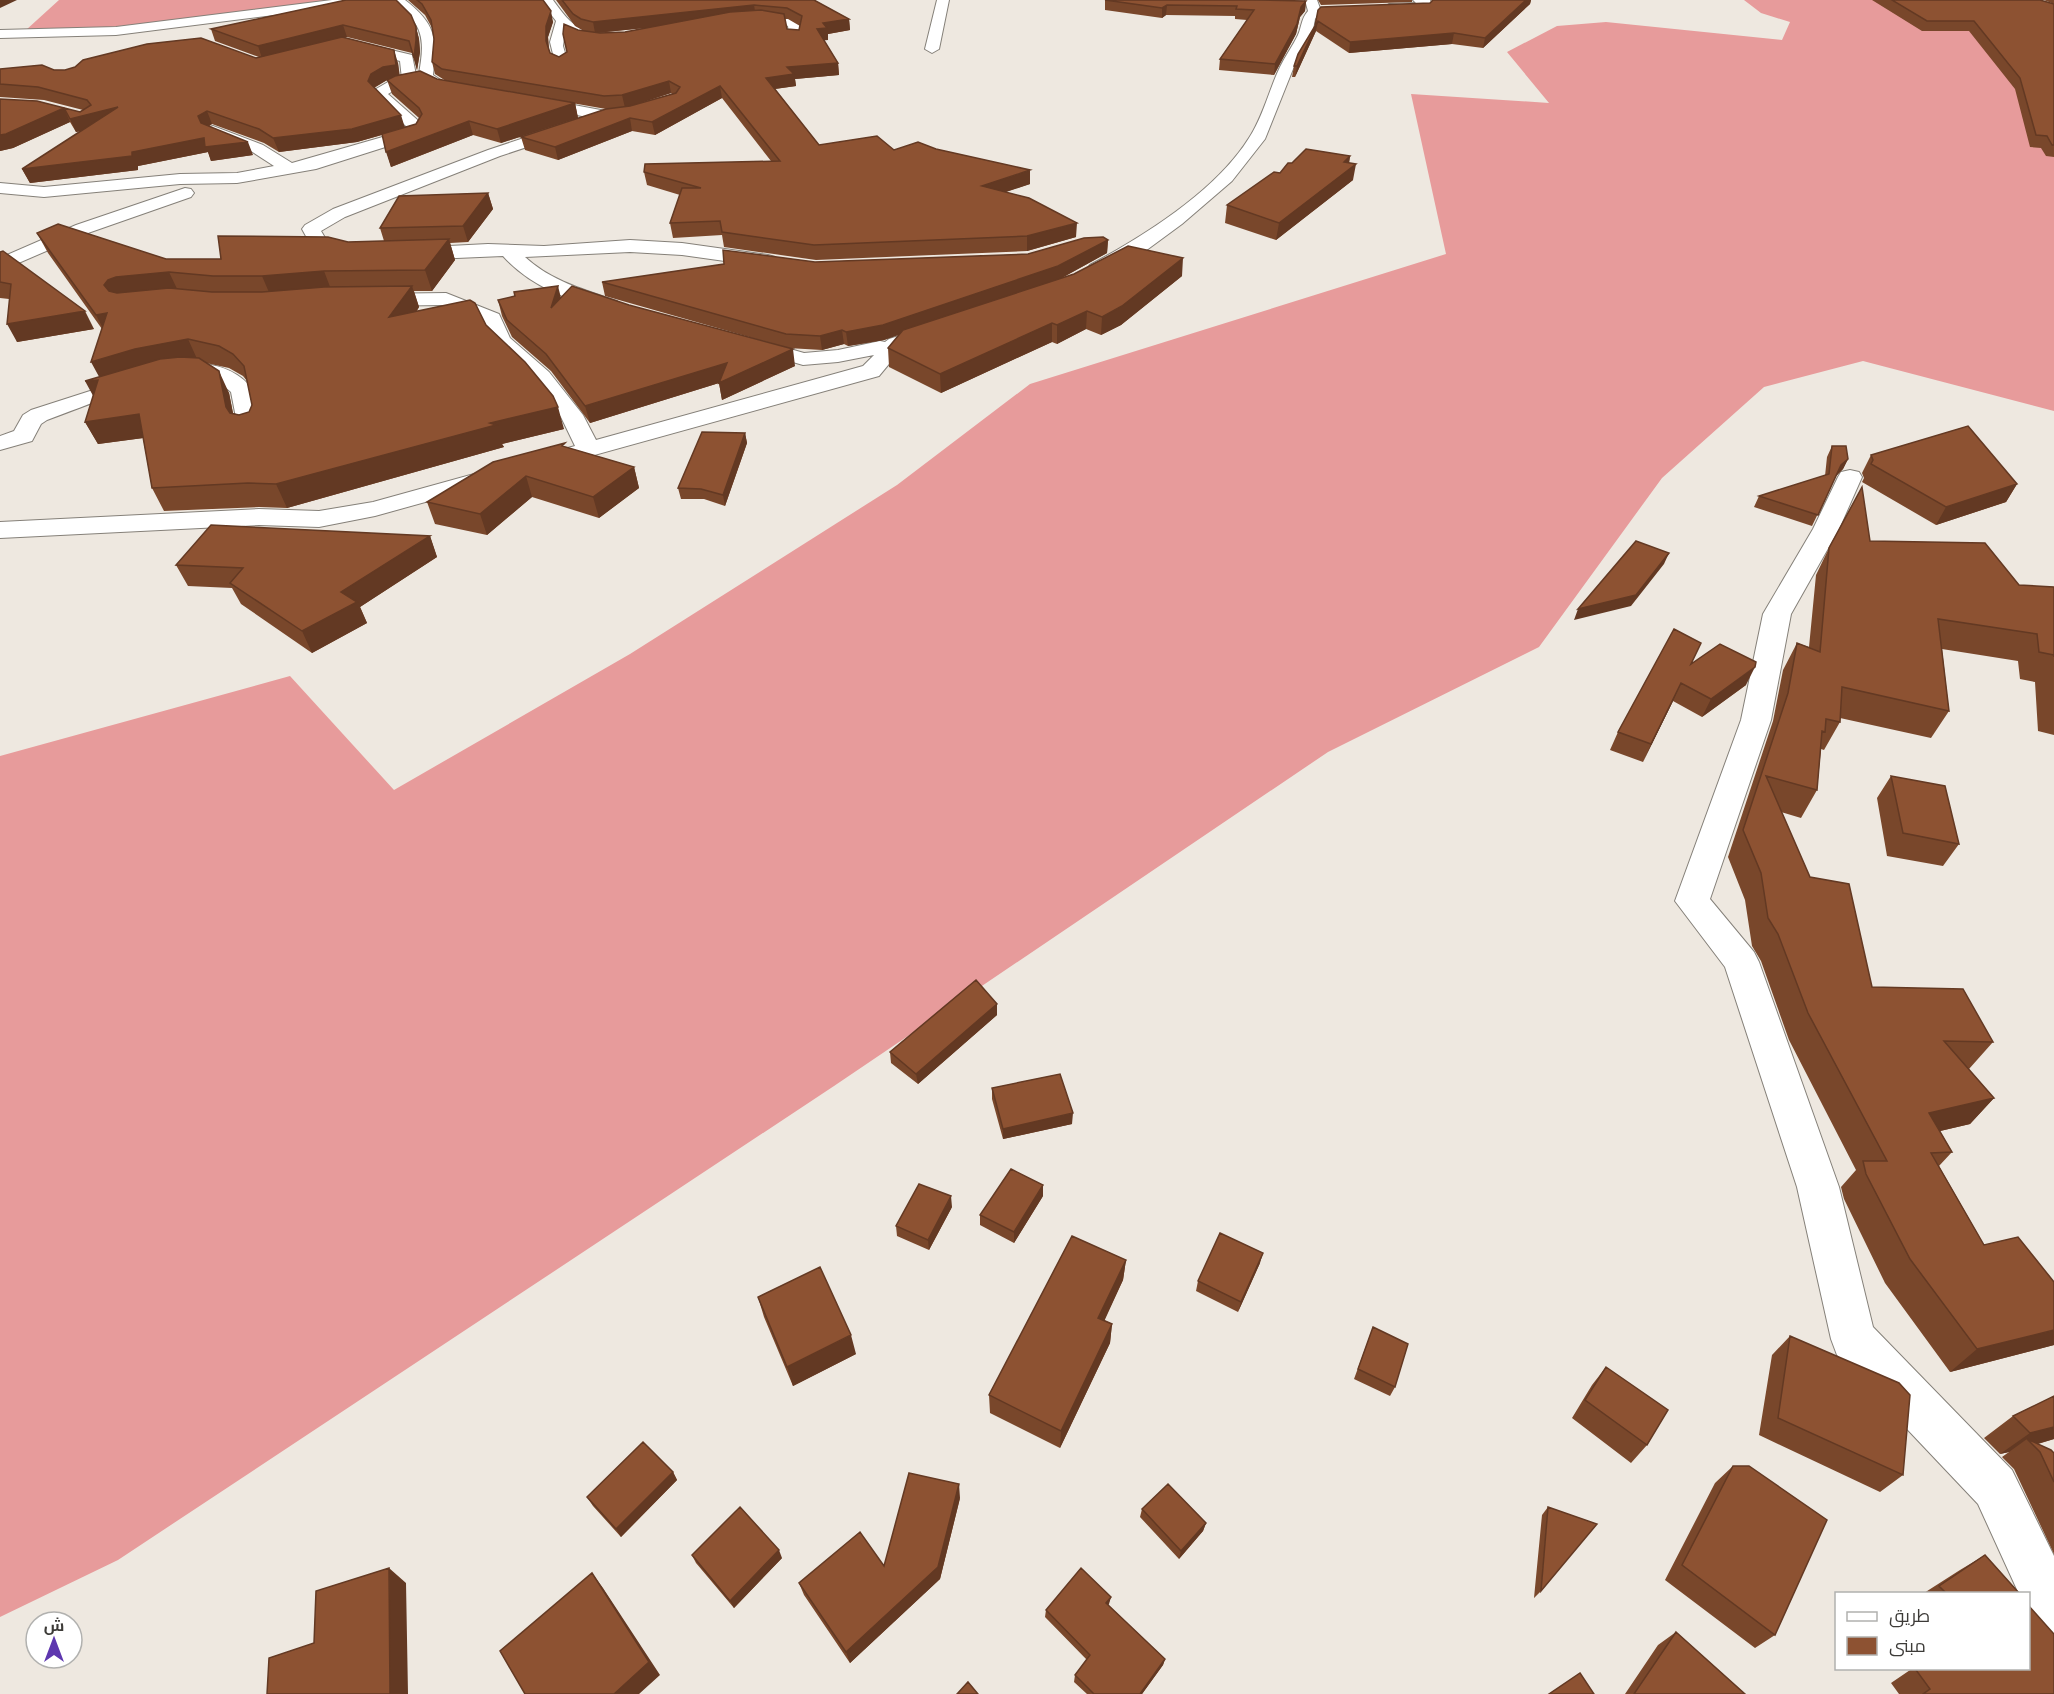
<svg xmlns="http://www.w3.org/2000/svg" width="2054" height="1694" font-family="Spectral,Cairo,serif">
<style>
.forest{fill:#e79b9b}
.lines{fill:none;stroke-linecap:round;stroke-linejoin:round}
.street-casing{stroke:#858079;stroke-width:2}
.secondary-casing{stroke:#858079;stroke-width:2}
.street{fill:#fff;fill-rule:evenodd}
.secondary{fill:#fff;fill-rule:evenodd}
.wall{fill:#79472b;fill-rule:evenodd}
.shaded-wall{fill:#633923}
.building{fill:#8d5232;stroke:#633923;stroke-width:1.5}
</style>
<rect width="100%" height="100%" fill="#eee8e0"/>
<!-- forest -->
<path class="forest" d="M59 0H349L85 30H26Z
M1744 0H1926L2054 45V411L1863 361 1764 387 1662 478 1539 647 1328 752 834 1086 118 1560 0 1617V756L290 676 394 790 630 654 897 485 1030 384 1446 254 1411 94 1549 103 1507 52 1557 26 1606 22 1782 40 1790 22 1761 13Z"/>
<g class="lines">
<defs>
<path id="street" d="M391 0H405C436 24 437 38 433 75L445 83 470 88 472 91 465 95 436 90 424 82 398 88 388 94 422 124 424 127 420 136 316 169 237 183 180 184 44 197 0 193V183L44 187 180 174 237 173 274 166 251 151 207 134 205 131 207 128 213 126 263 145 292 163 407 130 408 128 374 95 376 89 388 82 402 79 400 61 348 48 346 45 353 41 412 55 416 75 419 74C422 55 426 35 412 19 405 12 397 7 391 0Z
M540 0H553C561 11 570 24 583 30 593 35 607 30 615 38 603 48 577 39 565 31L563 46 568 63 561 67 556 66 550 42 556 21Z
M937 0H949L939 49 932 53 925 49Z
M1305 0H1317L1321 11 1315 19 1312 35 1295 64 1265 139 1232 181 1182 224 1148 249 1104 273H1090L1087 269 1090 265C1144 236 1216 191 1249 138 1263 117 1269 90 1280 67 1285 56 1293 46 1298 35 1302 26 1301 19 1308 11Z
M1413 0H1430L1434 7C1427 13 1390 14 1383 8L1389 4 1416 3Z
M763 11 788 15 800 21 802 36 800 39H790L788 26C772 16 746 25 736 16L742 12Z
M531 97 606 111 614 116 611 119 500 156 345 217 321 231 327 241 362 250 364 254 362 258 355 260 313 249 302 229 305 225 333 209 488 150 587 117 526 105 523 102Z
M185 188 191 189 194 193 191 197 88 233 0 271V258L76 225Z
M630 240 682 243 768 255 775 257 777 261 775 265 768 267 682 255 630 252 525 257C551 281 584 290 617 301L620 305 617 309 610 311C570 301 531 287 503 256L410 260 403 258 401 254 403 250 410 248 488 244 544 246Z
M446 293 499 314 510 338 549 372 583 415 596 440 863 366 874 355 838 362 803 365 745 348 742 344 745 340 752 338 804 353 838 350 880 341 885 342 889 339 928 327 935 329 938 333 935 337 903 347 879 376 375 516 319 527 259 525 0 538V522L259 509 319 511 373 502 575 446 561 417 533 382 494 345 483 322 443 305 371 306 364 304 361 300 364 296 371 294Z
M198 363C219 365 239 371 252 389L260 428 257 433 249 435 241 433 238 428 231 392C224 386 216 378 207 377 167 370 87 406 47 420L41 424 32 441 0 450V436L14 431 23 415 31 410 146 373Z
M1850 470 1859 472 1862 477 1839 529 1791 614 1771 720 1710 899 1754 952 1759 962 1839 1187 1873 1327 2012 1470 2054 1556V1637L2036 1629 2028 1613V1594H2019L1978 1504 1837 1355 1831 1339 1797 1187 1725 967 1675 901 1741 720 1763 614 1813 529 1838 477 1841 472Z"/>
<path id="secondary" d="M332 0H368L362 4 116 35 0 38V30L116 27Z"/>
</defs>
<!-- street casing -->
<use href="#street" class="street-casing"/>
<!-- secondary casing -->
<use href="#secondary" class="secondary-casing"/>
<!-- street -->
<use href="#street" class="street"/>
<!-- secondary -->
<use href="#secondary" class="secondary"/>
</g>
<!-- wall -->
<path class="wall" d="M346 0 416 27 419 39 420 52 417 70 412 53 347 37 344 38 398 63 399 75 437 79 575 103 578 118 501 143 473 135 391 167 382 135 357 142 279 152 264 143 212 124 209 126 253 155 211 161 208 152 138 166V170L30 183 22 169 82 131 76 132 70 122 13 148 0 151V99L80 112 83 110 44 100 0 97V69L65 70 256 58 259 57 215 41 211 29ZM387 80H389H387L392 94 419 118 416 124 405 127 374 88Z
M408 0H543L553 22 548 37 549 49 550 53 559 57 567 52 563 34 578 30 584 31 575 26 556 0H814L849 19 850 30 828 34V40H824L838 63 839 75 795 79 796 86 775 89 819 145 894 150 1030 184 1005 192 1076 237 1027 251 816 260 724 247 722 235 673 238 670 223 680 195 647 185 644 172 771 161 722 98 655 135 632 131 558 160 525 150 521 137 616 108 606 109 446 81 435 74 432 62 434 39 432 28 425 15ZM785 19H788L800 26 799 30 787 29ZM644 28 625 32 597 33ZM671 93 672 94 628 107Z
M1105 0 1306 1 1305 11 1300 17 1296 34 1274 75 1219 70 1220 59 1247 20 1235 19V16L1166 15 1162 18 1105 10Z
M1318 0H1412V2L1321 5Z
M1432 0H1531L1530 4 1483 48 1452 44 1349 53 1316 31 1295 77H1292L1294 66 1315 26 1318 10 1430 3 1432 1Z
M1872 0H2040L2054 4V157L2046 156 2041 148 2030 147 2015 89 1969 31H1922Z
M2044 0H2054V4Z
M1350 156 1349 163 1353 180 1276 240 1225 223 1227 205 1280 173 1292 163Z
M488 193 493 209 468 242 450 243 455 260 432 291H414L419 307 417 311 486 325 564 429 502 444 504 447 287 508 259 507 164 511 152 488 143 438 98 444 85 422 99 377 102 329 48 253 37 233 166 259H221L348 242 384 241 380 228ZM206 363 229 368 243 376 247 381 252 405 249 412 239 415 233 413 229 393Z
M1108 240 1107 253 1060 279 1182 276 1121 325 1101 335 1086 329 1057 344 1052 342 941 393 889 367 888 348 900 334 884 340 848 346 844 344 822 350 788 348 605 296 602 282 815 262 1028 254Z
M0 252 94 329 17 342 9 299 0 298Z
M561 298 795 366 722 400 719 383 590 423 551 371 512 337 502 316 498 300Z
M745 433 747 443 725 506 704 499H681L678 488Z
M1832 446 1848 459 1843 469 1836 476 1812 526 1754 507 1759 496 1825 476 1827 457Z
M566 447 634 467 639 488 599 518 532 497 487 535 435 524 427 502Z
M1871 455 2017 484 2006 502 1936 525 1862 482 1864 478 1862 473Z
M430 536 437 557 360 607 367 623 312 653 241 604 232 588 188 586 176 565Z
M1870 541 2019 585 2054 587V735L2038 731 2035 682 2020 679 2018 661 1942 649 1949 711 1931 738 1840 718V722L1824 750 1821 749 1817 790 1801 818 1781 812 1810 877 1872 987 1993 1042 1969 1069H1968L1994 1098 1970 1124 1940 1131 1952 1152 1939 1166 1984 1245 2054 1345 1950 1372 1885 1283 1844 1199 1841 1187 1856 1170 1789 1040 1761 961 1752 946 1745 900 1728 857 1773 721 1783 670 1797 643 1809 647 1816 575 1829 548Z
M1692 663 1746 685 1702 717 1673 701 1643 762 1610 750 1618 732Z
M1891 776 1959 844 1943 866 1887 856 1877 798Z
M997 1004V1015L918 1084 891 1063 890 1052Z
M992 1088 1072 1124 1003 1139 992 1099Z
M1043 1196 1014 1243 980 1225V1215Z
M952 1207 929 1250 897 1236 896 1226Z
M1126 1260 1123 1280 1104 1320 1112 1324 1110 1343 1060 1448 990 1413 989 1395Z
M1260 1263 1238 1312 1196 1291 1198 1281Z
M758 1297 856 1354 793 1386 764 1317Z
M1373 1327 1395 1387 1390 1396 1354 1379Z
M1790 1336 1903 1475 1880 1492 1759 1435 1772 1355Z
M1606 1367 1647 1445 1631 1463 1572 1418 1592 1385Z
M2054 1396V1439L2038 1444 2054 1453V1554L2014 1469 2002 1457 2009 1452 2000 1454 1984 1438 2013 1416Z
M1733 1466 1775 1635 1755 1648 1665 1580 1715 1483Z
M673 1472 677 1480 621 1537 593 1506 587 1497Z
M960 1498 940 1579 850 1663 804 1595 799 1583 884 1566Z
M1548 1507 1541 1591 1534 1598 1542 1515Z
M1142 1509 1206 1523 1203 1531 1179 1559 1140 1517Z
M692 1555 782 1558 734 1608 696 1563Z
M1985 1555 2019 1593H1924L1960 1570Z
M1111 1597 1108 1605 1165 1659 1163 1665 1142 1694H1087L1074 1682 1075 1675 1087 1660 1045 1617 1046 1610Z
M1676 1632 1745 1694H1625L1658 1645Z
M1913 1668H2028L2054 1694H1899L1891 1683Z"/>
<!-- shaded-wall -->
<path class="shaded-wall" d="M0 0H17L0 8Z
M1526 0H1531L1530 4 1483 48 1485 38Z
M1306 1 1305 11 1300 17 1296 34 1274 75 1275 64 1301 7Z
M754 5 756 17 595 33 593 22Z
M1167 5 1166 15 1162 18V8Z
M551 11 553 22 548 37 549 53 546 41V26Z
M849 19 850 30 828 34V40L818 41 817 29 823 23Z
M1318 21 1316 31 1295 77 1297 66Z
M343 25 347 37 262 58 258 46Z
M416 27 419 39 420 52 417 70 414 58Z
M1454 33 1452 44 1349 53 1350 42Z
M394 50 398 63 400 77 387 80 375 87 372 94 368 81 371 74Z
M838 63 839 75 795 79 796 86 767 90 766 78 787 67Z
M669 81 671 93 625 108 622 95Z
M720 86 722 98 655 135 652 122Z
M575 103 578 118 501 143 497 129Z
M118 107 124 121 76 132 70 119Z
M64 108 70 122 13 148 0 151V135Z
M207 111 212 124 203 130 198 116Z
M401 115 405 128 357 142 279 152 273 138Z
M630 118 632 131 558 160 555 147Z
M469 121 473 135 391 167 386 152Z
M204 138 248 142 253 155 211 161 208 152 138 166V170L30 183 22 169 132 152Z
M1350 156 1348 170 1356 164 1353 180 1276 240 1279 223 1344 162Z
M1030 170V184L982 200V186Z
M488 193 493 209 468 242 463 226Z
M1077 223 1076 237 1027 251V236Z
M449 239 455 260 432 291 425 270Z
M1108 240 1107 253 1058 280 884 340 848 346 846 332Z
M1183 258 1182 276 1121 325 1101 335 1102 317Z
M324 271 332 292 271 297 262 276Z
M169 272 179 293 115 306 104 285 108 280 116 277Z
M412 286 419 307 397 338 389 317Z
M558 286 562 302 551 308Z
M85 311 94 329 17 342 7 324Z
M1087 311 1086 329 1057 344V325Z
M107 313V336L96 315Z
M1052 323V342L941 393 940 374Z
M842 330 844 344 822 350 820 336Z
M188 339 198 361 103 384 91 362 135 349Z
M793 349 795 366 722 400 719 383 590 423 585 406 727 363Z
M219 371 229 393 236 429 226 407Z
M98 380 97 403 85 381Z
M558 407 564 429 502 444 504 447 287 508 276 484 490 423Z
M139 414 151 437 98 444 85 422Z
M745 433 747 443 725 506 723 495Z
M1848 459 1843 469 1836 476 1841 465Z
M634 467 639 488 599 518 593 497Z
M526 476 532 497 487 535 480 514Z
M2017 484 2006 502 1936 525 1946 507Z
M430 536 437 557 360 607 367 623 312 653 302 631 341 592Z
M1669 553 1664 564 1631 606 1574 620 1578 609Z
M1755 667 1746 685 1702 717 1711 699Z
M1681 683 1673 701 1643 762 1651 744Z
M997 1004V1015L918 1084 916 1074Z
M1994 1098 1970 1124 1906 1139 1929 1113Z
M1073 1113 1072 1124 1003 1139V1129Z
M1043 1185V1196L1014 1243V1232Z
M951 1196 952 1207 929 1250 928 1240Z
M1263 1253 1260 1263 1238 1312 1241 1302Z
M1126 1260 1123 1280 1097 1337 1098 1318Z
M1112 1324 1110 1343 1060 1448 1061 1431Z
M2054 1330V1345L1950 1372 1977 1349Z
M851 1335 856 1354 793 1386 787 1367Z
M2054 1427V1439L2033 1445 2027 1439 2009 1452 2000 1454 2030 1433Z
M673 1472 677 1480 621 1537 616 1529Z
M959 1484 960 1498 940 1579 850 1663 846 1652Z
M1206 1523 1203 1531 1179 1559 1181 1551Z
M779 1550 782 1558 734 1608 730 1601Z
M389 1568 406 1583 408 1694H390Z
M592 1573 603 1588 660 1675 639 1694H614Z
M1111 1597 1109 1604 1105 1610 1106 1603Z
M1165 1659 1163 1665 1142 1694H1140Z"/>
<!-- building -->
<path class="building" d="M346 0H396L411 15 416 27V40L414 58 409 41 343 25 258 46 211 29Z
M417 0H543L551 11 546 26V41L550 53 559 57 567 52 563 34 564 24 578 30 600 33 625 32 730 12 761 10 784 14 787 29 799 30 802 16 787 8 754 5 593 22 581 19 573 14 562 0H814L849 19 823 23 827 28 817 29 838 63 787 67 794 74 766 78 819 145 877 136 894 150 918 142 936 149 1030 170 982 186 1029 198 1077 223 1027 236 814 245 722 232 720 221 670 223 682 188H701L644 172 645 164 780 161 720 86 652 122 630 118 555 147 521 137 606 109 630 106 676 93 680 87 669 81 622 95 604 96 442 69 432 62 434 39 431 20 422 4Z
M1105 0H1253L1306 1 1301 7 1297 24 1275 64 1220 59 1254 10 1236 9 1237 6 1167 5 1162 8Z
M1433 0H1526L1485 38 1454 33 1350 42 1318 21 1297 66H1294L1298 54 1315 26 1318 10 1321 7 1430 3Z
M1892 0H2040L2054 4V145H2052L2047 136 2036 135 2020 78 1974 21H1927Z
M342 37 394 50 396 65 383 67 371 74 368 81 401 115 352 129 273 138 259 129 207 111 198 116 201 123 248 142 205 147 204 138 132 152V156L22 169 118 107 70 119 64 108 6 134 0 135V99L37 101 80 112 91 105 87 100 38 87 0 84V69L42 65 54 70H65L75 67 83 60 147 44 201 38 256 58Z
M420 71 437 79 575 103 497 129 469 121 386 152 382 134 416 124 422 114 419 108 387 80 395 76Z
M1306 149 1350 156 1344 162 1356 164 1279 223 1227 205 1274 172 1280 173 1288 163H1292Z
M488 193 463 226 380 228 399 196Z
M58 224 166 259H221L218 236 328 237 348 242 449 239 425 270 324 271 262 276H213L169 272 116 277 108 280 104 285 109 291 117 293 169 288 212 292H262L324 287 412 286 389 317 470 300 475 303 486 325 525 362 553 396 558 407 490 423 496 425 276 484 248 483 152 488 139 414 85 422 98 380 85 381 160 359 180 357 199 358 219 371 226 407 230 413 239 415 249 412 252 405 244 366 233 354 219 346 188 339 135 349 91 362 107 313 96 315 37 233Z
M1103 237 1108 240 1058 266 883 325 846 332 842 330 820 336 786 334 602 282 724 264 723 250 815 262 1028 254 1084 238Z
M1128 246 1183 258 1122 306 1102 317 1087 311 1057 325 1052 323 940 374 888 348 903 330 1074 274Z
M3 251 85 311 7 324 11 284 0 282V252Z
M558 286 551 308 572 286 629 305 793 349 719 383 727 363 585 406 546 354 507 320 498 300 515 296 514 292Z
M1968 426 2017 484 1946 507 1871 464 1873 460 1871 455Z
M702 432 745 433 723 495 701 489 678 488Z
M565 443 562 446 634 467 593 497 526 476 480 514 427 502 493 462Z
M1832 446H1846L1848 459 1841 465 1818 515 1759 496 1829 474Z
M1862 487 1870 541 1985 543 2019 585 2054 587V657V655L2039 652 2037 634 1938 619 1949 711 1842 687 1840 722 1826 719 1825 732 1822 731 1817 790 1766 776 1810 877 1849 884 1872 987 1963 989 1993 1042 1944 1041 1994 1098 1929 1113 1952 1152 1931 1153 1984 1245 2018 1237 2054 1282V1330L1977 1349 1910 1259 1866 1174 1863 1161H1887L1808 1013 1778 934 1768 918 1761 873 1743 830 1788 693 1797 643 1820 652 1829 548Z
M211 525 430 536 341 592 357 602 302 631 230 583 243 568 176 565Z
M1636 541 1669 553 1636 595 1578 609Z
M1674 629 1701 643 1691 664 1720 644 1756 662 1755 667 1711 699 1681 683 1651 744 1618 732Z
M1891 776 1945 786 1959 844 1903 833Z
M976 980 997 1004 916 1074 890 1052Z
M1060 1074 1073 1113 1003 1129 992 1088Z
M1011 1169 1043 1185 1014 1232 980 1215Z
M919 1184 951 1196 928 1240 896 1226Z
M1220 1233 1263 1253 1241 1302 1198 1281Z
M1072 1236 1126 1260 1098 1318 1112 1324 1061 1431 989 1395Z
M820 1267 851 1335 787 1367 758 1297Z
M1373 1327 1408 1344 1395 1387 1358 1369Z
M1790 1336 1899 1383 1910 1395 1903 1475 1778 1418Z
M1606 1367 1668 1410 1647 1445 1585 1400Z
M2054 1396V1427L2030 1433 2013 1416Z
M2027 1439 2051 1450 2054 1453V1482L2040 1452Z
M643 1442 673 1472 616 1529 587 1497Z
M1733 1466H1749L1827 1520 1775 1635 1682 1565Z
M909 1473 959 1484 938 1567 846 1652 799 1583 860 1532 884 1566Z
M1168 1484 1206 1523 1181 1551 1142 1509Z
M740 1507 779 1550 730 1601 692 1555Z
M1548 1507 1597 1524 1541 1591Z
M1985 1555 2019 1593H1946L1939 1586Z
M389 1568 390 1694H267L269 1658 314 1643 316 1591Z
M1081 1568 1111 1597 1106 1603 1165 1659 1140 1694H1094L1075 1675 1090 1655 1046 1610Z
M592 1573 649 1662 614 1694H525L500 1651Z
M2028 1605 2054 1634V1694H1923L1930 1689 1916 1670 1919 1668H2028Z
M1676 1632 1745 1694H1634Z
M1580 1673 1594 1694H1549Z
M968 1682 978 1694H957Z"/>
<!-- legend -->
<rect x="1835" y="1592" width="195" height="78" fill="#ffffff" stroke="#b1b1af" stroke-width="1.5"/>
<rect x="1847" y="1612" width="30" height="9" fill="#ffffff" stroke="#b1b1af" stroke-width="1.5"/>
<text x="1889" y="1622" font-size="18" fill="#3d3b38">طريق</text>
<rect x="1847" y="1637" width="30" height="18" fill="#8d5232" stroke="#b1b1af" stroke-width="1.5"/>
<text x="1889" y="1652" font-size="18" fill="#3d3b38">مبنى</text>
<!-- north arrow -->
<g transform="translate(54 1640)"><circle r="28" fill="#ffffff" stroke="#b1b1af" stroke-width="1.5"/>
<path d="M0-4.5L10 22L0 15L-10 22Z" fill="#5e37af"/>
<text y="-9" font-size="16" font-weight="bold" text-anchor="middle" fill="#3d3b38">ش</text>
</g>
</svg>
